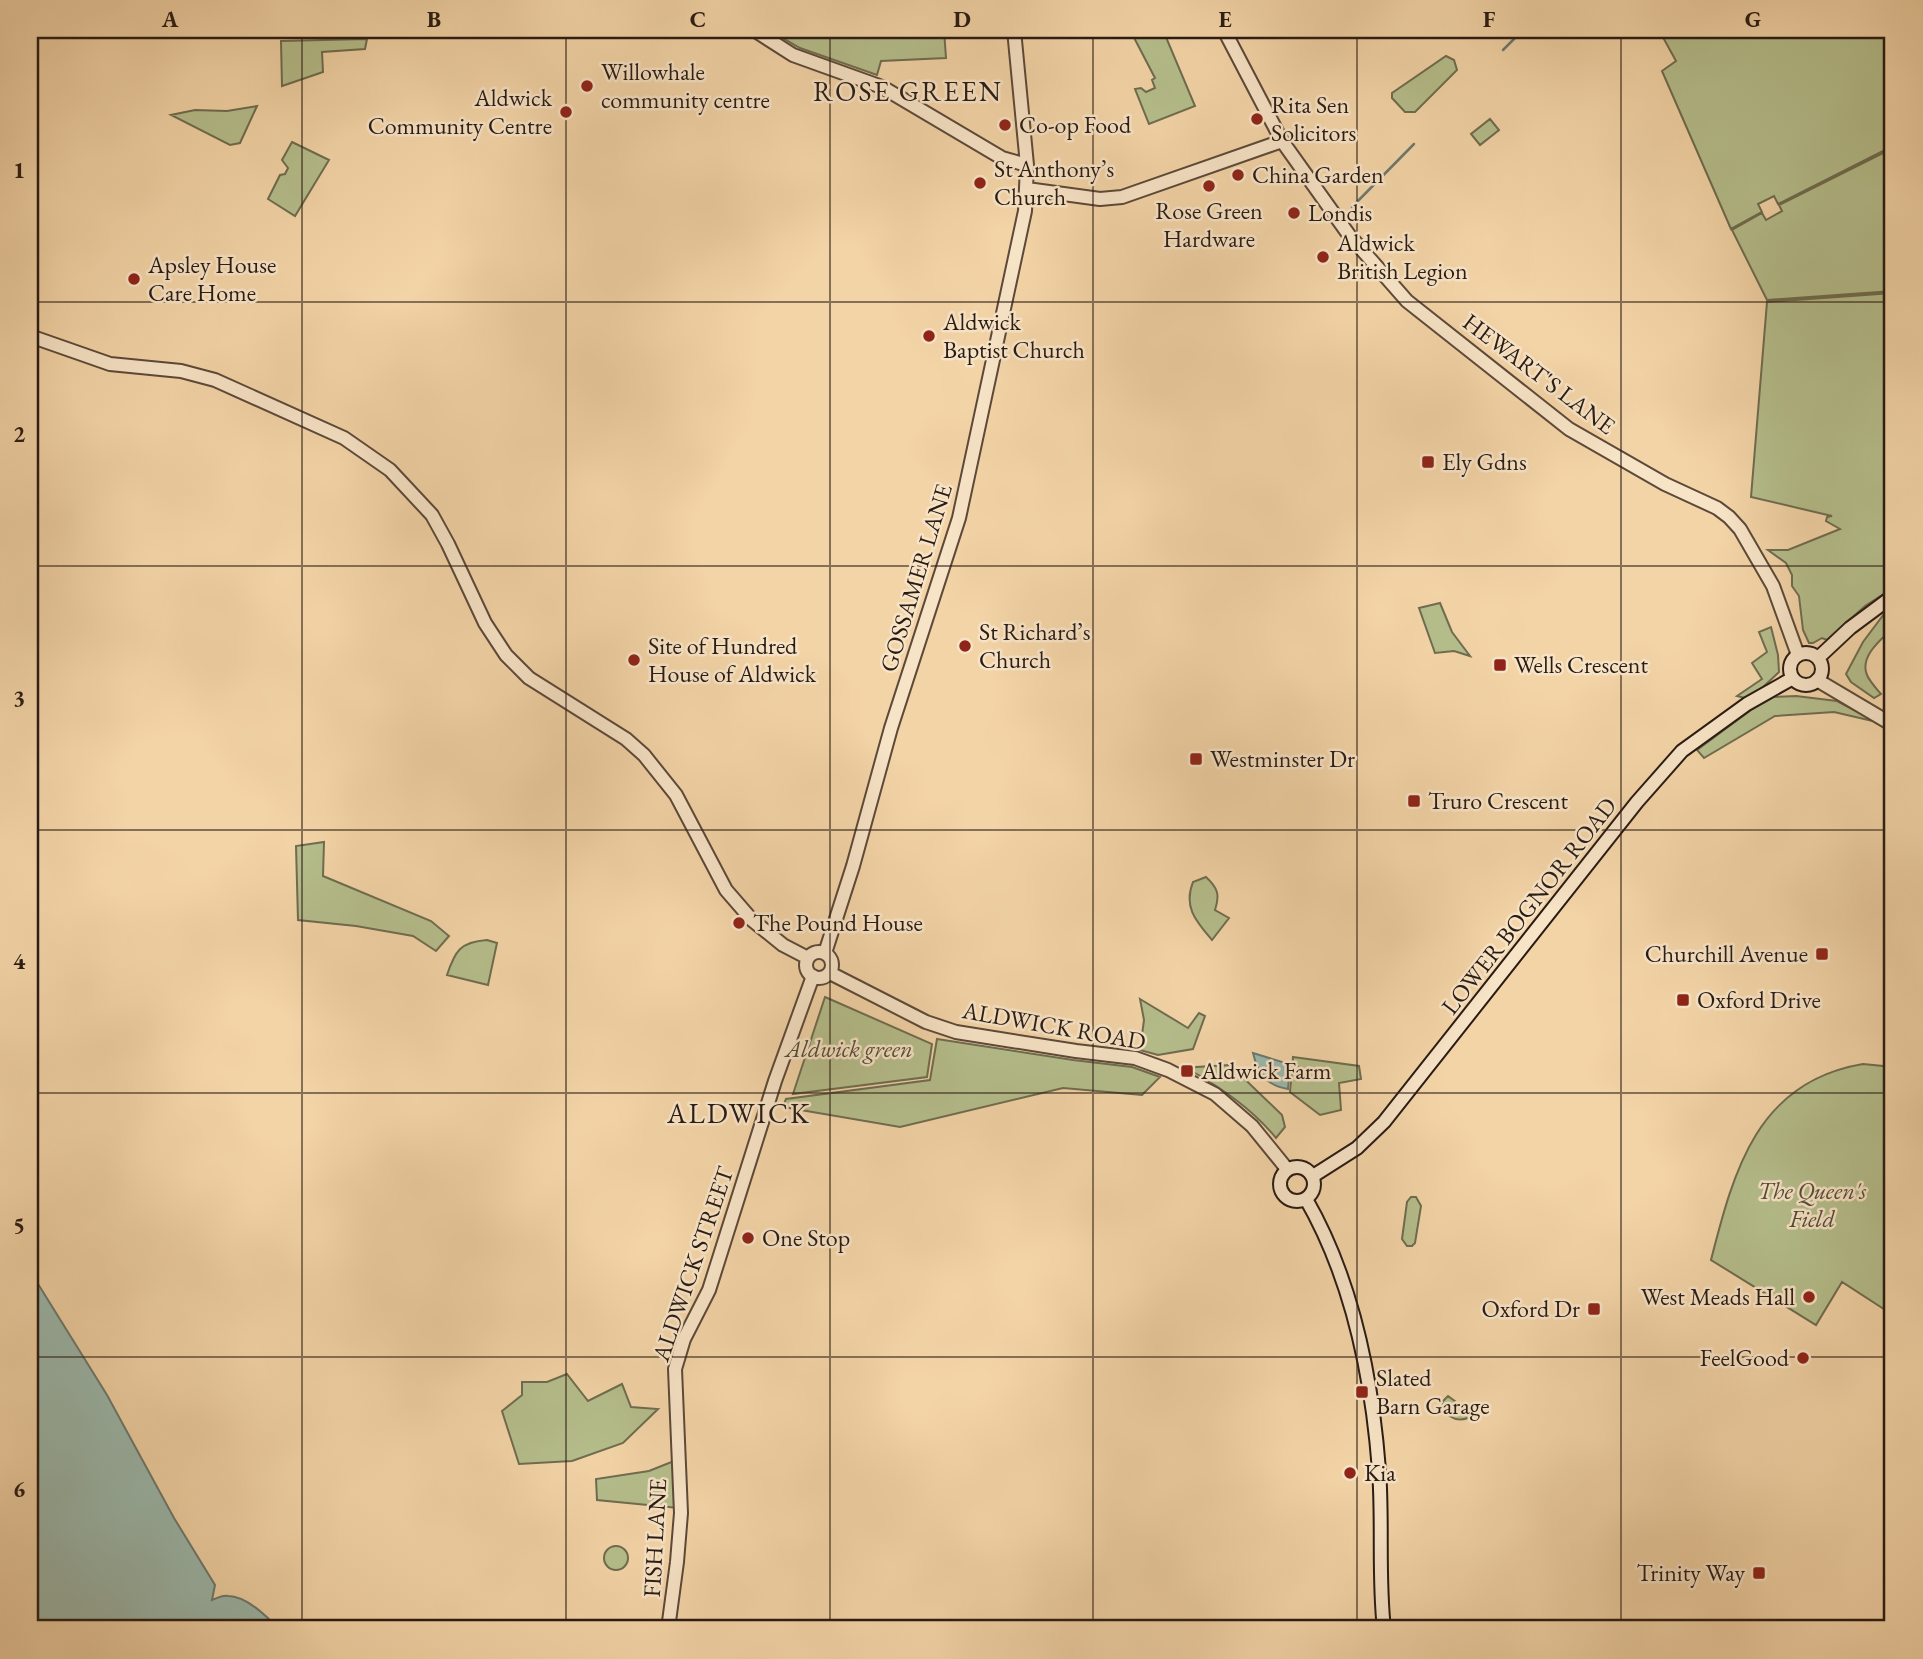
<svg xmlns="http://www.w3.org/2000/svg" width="1923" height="1659" font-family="'EB Garamond',serif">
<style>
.green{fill:#b5be8c;stroke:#6f6c50;stroke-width:2}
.water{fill:#9bb8ac;stroke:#6d796f;stroke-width:2}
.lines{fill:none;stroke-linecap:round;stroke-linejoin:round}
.stream{stroke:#6d796f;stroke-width:2.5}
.tertiary-casing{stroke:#5c4939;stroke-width:16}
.secondary-casing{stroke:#291b14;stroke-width:16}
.tertiary{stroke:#f7e3c6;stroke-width:12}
.secondary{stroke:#f7e3c6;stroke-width:12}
.grid{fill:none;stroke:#291b14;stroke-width:2;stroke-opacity:0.55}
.poi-dot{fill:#8f2418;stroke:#f7e3c6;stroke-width:2.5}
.labels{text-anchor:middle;stroke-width:5;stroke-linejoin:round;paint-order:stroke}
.poi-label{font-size:24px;fill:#291b14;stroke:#f7e3c6;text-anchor:start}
.street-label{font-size:24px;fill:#291b14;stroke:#f7e3c6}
.park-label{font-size:24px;font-style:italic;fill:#534c38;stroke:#f7e3c6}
.quarter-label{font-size:28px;letter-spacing:2px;fill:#291b14;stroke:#f7e3c6}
.neatline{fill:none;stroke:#291b14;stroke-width:2.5}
.grid-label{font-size:23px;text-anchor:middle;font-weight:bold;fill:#291b14}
</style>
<rect width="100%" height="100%" fill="#f3d4a7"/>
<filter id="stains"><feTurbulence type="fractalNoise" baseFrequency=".00286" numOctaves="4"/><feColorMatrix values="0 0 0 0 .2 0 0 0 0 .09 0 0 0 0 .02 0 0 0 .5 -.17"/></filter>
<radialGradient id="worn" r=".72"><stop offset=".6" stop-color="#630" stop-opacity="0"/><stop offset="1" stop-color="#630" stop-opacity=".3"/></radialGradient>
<!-- green -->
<path class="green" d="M769 30H944L946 58 881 61 877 75 800 48Z
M1130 30H1163L1195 106 1149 124 1135 89 1141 88 1146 92 1155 88 1152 80 1155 78Z
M1659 30H1880L1893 53V146L1778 204 1774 196 1758 204 1762 212 1731 229 1662 71 1676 61Z
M367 39 365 49 322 52 323 72 282 86 281 41Z
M1446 56 1454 60 1457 70 1415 112H1405L1392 98V93Z
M257 106 240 143 230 145 171 115 195 110 227 111Z
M1490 119 1499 130 1480 145 1471 134Z
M292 142 329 160 295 216 268 199 280 175 285 174 288 168 282 160Z
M1893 148V291L1767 300 1732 230 1762 213 1766 220 1782 211 1779 205Z
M1893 293V588L1865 606 1827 640 1822 638 1813 643H1809L1803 630 1799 596 1792 586V575L1786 563 1768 550H1788L1840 529 1826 521 1827 517 1832 516 1751 497 1767 302Z
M1893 602V628C1882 639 1859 656 1867 675 1870 682 1876 688 1881 694L1874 698 1851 682 1846 674 1863 642Z
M1440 603 1452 632 1470 656 1454 651 1435 653 1419 608Z
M1771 627 1778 655 1779 672 1761 689 1745 698 1737 696 1762 679 1752 663 1767 652 1759 632Z
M1796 696 1837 701 1877 722 1834 712 1775 716 1704 758 1697 750 1751 710 1774 697Z
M324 842 323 876 431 921 449 936 436 951 413 936 356 926 298 920 296 846Z
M1206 877C1218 888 1220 895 1215 910L1229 918 1212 940C1196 921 1183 907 1193 882Z
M487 940 497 943 488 985 447 975C455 951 460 942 487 940Z
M825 997 932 1044 927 1077 793 1094Z
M1140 999 1188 1028 1199 1013 1205 1016 1193 1049 1158 1055 1140 1050 1144 1020Z
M937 1039 1073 1060 1132 1067 1160 1077 1142 1095 1063 1088 900 1127 783 1107 786 1099 930 1080Z
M1293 1057 1359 1066 1361 1079 1339 1083 1341 1110 1320 1115 1290 1092Z
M1863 1064 1893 1067V1315L1842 1282 1816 1325 1711 1260C1734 1170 1757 1082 1863 1064Z
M1230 1065 1282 1115 1285 1127 1276 1138C1252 1109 1223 1089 1190 1070L1196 1067Z
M1411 1197H1416L1421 1206 1415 1243 1412 1246H1407L1402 1239 1407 1202Z
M567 1374 588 1401 622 1384 631 1407 658 1409 623 1443 572 1461 519 1464 502 1411 522 1395V1382H547Z
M1448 1396 1471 1413 1468 1418C1454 1423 1445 1415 1442 1402Z
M674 1461 678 1508 597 1500 596 1479 649 1471Z
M604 1558a12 12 0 1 1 24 0a12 12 0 1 1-24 0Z"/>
<!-- water -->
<path class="water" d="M1253 1053 1308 1070 1307 1072 1294 1070 1289 1078 1288 1089C1266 1085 1258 1074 1253 1053Z
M30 1271 107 1395 174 1518 215 1585 212 1600C217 1598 223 1595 228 1596 246 1596 267 1616 278 1629H30Z"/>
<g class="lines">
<!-- stream -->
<path class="stream" d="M1503 50 1523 30
M1352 207 1414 144"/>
<defs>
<path id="tertiary" d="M754 30 793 55 882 87 1002 158 1027 165
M1224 30 1282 141 1349 235 1407 301 1569 429 1665 484 1717 508 1729 517 1740 529 1773 586 1798 655
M1027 189 1100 199 1122 197 1282 141
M30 336 110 364 181 371 215 380 344 438 390 470 432 515 448 544 485 623 506 655 529 678 626 739 644 755 676 795 726 890 752 920 783 945 808 958
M1817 680 1893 725
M806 965a13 13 0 1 1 26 0a13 13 0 1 1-26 0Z
M825 953 853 866 891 728 959 518 1025 211 1027 165 1014 30
M830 973 926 1022 956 1032 1076 1051 1135 1058 1168 1070 1215 1094 1252 1126 1287 1169
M668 1629 677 1562 681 1513 675 1369 684 1339 709 1290 775 1081 813 976"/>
<path id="secondary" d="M1790 669a16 16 0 1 1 32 0a16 16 0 1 1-32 0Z
M1818 658 1850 628 1893 596
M1280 1184a17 17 0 1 1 34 0a17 17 0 1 1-34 0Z
M1313 1176 1357 1148 1384 1122 1637 802 1682 751 1747 704 1793 678
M1306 1199C1352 1279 1372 1378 1379 1470 1383 1523 1378 1576 1384 1629"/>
</defs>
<!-- tertiary casing -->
<use href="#tertiary" class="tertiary-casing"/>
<!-- secondary casing -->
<use href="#secondary" class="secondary-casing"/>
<!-- tertiary -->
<use href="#tertiary" class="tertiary"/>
<!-- secondary -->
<use href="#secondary" class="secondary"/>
</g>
<!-- grid -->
<path class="grid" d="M302 30V1629M566 30V1629M830 30V1629M1093 30V1629M1357 30V1629M1621 30V1629M30 302H1893M30 566H1893M30 830H1893M30 1093H1893M30 1357H1893"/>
<!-- markers -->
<g class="poi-dot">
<circle cx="587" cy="86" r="7"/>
<circle cx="566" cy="112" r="7"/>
<circle cx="1257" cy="119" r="7"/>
<circle cx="1005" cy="125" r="7"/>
<circle cx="1238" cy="175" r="7"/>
<circle cx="980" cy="183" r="7"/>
<circle cx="1209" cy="186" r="7"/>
<circle cx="1294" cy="213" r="7"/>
<circle cx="1323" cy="257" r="7"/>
<circle cx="134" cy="279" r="7"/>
<circle cx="929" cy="336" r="7"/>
<rect x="1421" y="455" width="14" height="14" rx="3.5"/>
<circle cx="965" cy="646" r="7"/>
<circle cx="634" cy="660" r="7"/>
<rect x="1493" y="658" width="14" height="14" rx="3.5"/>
<rect x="1189" y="752" width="14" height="14" rx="3.5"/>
<rect x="1407" y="794" width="14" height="14" rx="3.5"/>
<circle cx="739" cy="923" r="7"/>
<rect x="1815" y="947" width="14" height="14" rx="3.5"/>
<rect x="1676" y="993" width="14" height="14" rx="3.5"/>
<rect x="1180" y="1064" width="14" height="14" rx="3.5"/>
<circle cx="748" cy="1238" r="7"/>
<circle cx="1809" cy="1297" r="7"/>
<rect x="1587" y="1302" width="14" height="14" rx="3.5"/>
<circle cx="1803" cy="1358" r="7"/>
<rect x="1355" y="1385" width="14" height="14" rx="3.5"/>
<circle cx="1350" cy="1473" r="7"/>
<rect x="1752" y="1566" width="14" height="14" rx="3.5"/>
</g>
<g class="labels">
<!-- poi labels -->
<g class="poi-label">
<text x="601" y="80">Willowhale<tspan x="601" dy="28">community centre</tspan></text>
<text x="552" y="106" text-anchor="end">Aldwick<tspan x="552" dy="28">Community Centre</tspan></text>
<text x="1271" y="113">Rita Sen<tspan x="1271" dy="28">Solicitors</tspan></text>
<text x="1019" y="133">Co-op Food</text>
<text x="994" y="177">St Anthony’s<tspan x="994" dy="28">Church</tspan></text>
<text x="1252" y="183">China Garden</text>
<text x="1209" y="219" text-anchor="middle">Rose Green<tspan x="1209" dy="28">Hardware</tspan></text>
<text x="1308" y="221">Londis</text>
<text x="1337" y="251">Aldwick<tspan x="1337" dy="28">British Legion</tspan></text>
<text x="148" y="273">Apsley House<tspan x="148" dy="28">Care Home</tspan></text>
<text x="943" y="330">Aldwick<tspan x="943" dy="28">Baptist Church</tspan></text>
<text x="1442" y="470">Ely Gdns</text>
<text x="979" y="640">St Richard’s<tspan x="979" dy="28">Church</tspan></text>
<text x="648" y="654">Site of Hundred<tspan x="648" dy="28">House of Aldwick</tspan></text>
<text x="1514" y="673">Wells Crescent</text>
<text x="1210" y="767">Westminster Dr</text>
<text x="1428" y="809">Truro Crescent</text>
<text x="753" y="931">The Pound House</text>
<text x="1808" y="962" text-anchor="end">Churchill Avenue</text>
<text x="1697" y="1008">Oxford Drive</text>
<text x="1201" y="1079">Aldwick Farm</text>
<text x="762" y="1246">One Stop</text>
<text x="1795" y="1305" text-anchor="end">West Meads Hall</text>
<text x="1580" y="1317" text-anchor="end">Oxford Dr</text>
<text x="1789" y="1366" text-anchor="end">FeelGood</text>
<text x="1376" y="1386">Slated<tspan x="1376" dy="28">Barn Garage</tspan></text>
<text x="1364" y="1481">Kia</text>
<text x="1745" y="1581" text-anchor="end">Trinity Way</text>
</g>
<!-- street labels -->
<g class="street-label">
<text transform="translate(1539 374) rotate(37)" y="8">HEWART'S LANE</text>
<text transform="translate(916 578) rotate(-73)" y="8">GOSSAMER LANE</text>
<text transform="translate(1529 906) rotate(-52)" y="8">LOWER BOGNOR ROAD</text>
<text transform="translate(1054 1026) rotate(10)" y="8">ALDWICK ROAD</text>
<text transform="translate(693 1264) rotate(-71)" y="8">ALDWICK STREET</text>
<text transform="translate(655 1538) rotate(-87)" y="8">FISH LANE</text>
</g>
<!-- park labels -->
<g class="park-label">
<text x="849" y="1057">Aldwick green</text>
<text x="1812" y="1199">The Queen's<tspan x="1812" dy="28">Field</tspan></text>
</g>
<!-- quarter labels -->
<g class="quarter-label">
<text x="908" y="101">ROSE GREEN</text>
<text x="739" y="1123">ALDWICK</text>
</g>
</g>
<!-- margin -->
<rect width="1923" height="1659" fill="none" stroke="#f3d4a7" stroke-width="77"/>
<rect x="38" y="38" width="1846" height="1582" class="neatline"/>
<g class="grid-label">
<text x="170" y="27">A</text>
<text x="434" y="27">B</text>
<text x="698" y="27">C</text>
<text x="962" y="27">D</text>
<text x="1225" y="27">E</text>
<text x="1489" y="27">F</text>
<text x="1753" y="27">G</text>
<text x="19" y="178">1</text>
<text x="19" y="442">2</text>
<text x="19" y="706">3</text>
<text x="19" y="969">4</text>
<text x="19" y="1233">5</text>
<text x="19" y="1497">6</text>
</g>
<rect width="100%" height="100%" filter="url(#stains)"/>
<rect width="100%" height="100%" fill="url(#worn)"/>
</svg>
